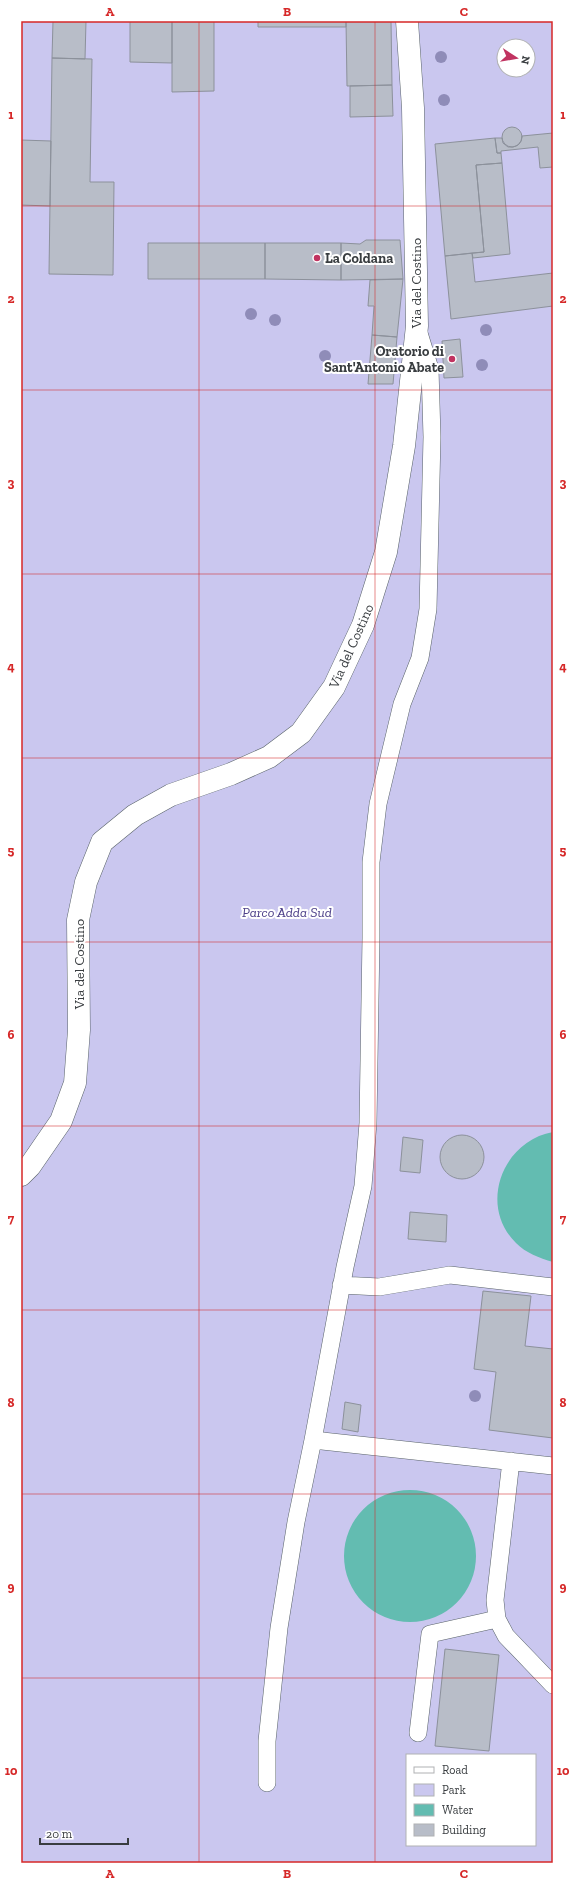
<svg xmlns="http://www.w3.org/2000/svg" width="574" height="1884" font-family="'Zilla Slab',serif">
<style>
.green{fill:#cac7ef;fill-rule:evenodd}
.water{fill:#63bcb1}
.building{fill:#b8bdc8;stroke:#8c919b}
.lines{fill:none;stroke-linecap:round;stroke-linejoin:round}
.service-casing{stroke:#596369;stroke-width:18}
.minor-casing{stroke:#596369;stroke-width:23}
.service{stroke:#fff;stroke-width:17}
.minor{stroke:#fff;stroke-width:22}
.tree{fill:#8f8cb8}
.grid{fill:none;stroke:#d62828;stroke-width:1;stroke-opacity:0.55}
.poi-dot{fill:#c13361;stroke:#fff;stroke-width:1.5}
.labels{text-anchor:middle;stroke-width:4;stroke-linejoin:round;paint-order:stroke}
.poi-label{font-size:14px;font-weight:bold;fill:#393d40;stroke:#fff;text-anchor:start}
.street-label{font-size:14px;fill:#393d40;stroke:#fff}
.park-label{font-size:14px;font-style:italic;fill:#4d4089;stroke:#fff}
.neatline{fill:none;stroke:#d62828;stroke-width:1.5}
.grid-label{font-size:13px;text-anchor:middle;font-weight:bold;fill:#d62828}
</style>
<rect width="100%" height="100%" fill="#dfeaf2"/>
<!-- green -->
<path class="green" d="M21 21H553V1863H21ZM504 46H528V70H504ZM407 1755H535V1845H407Z"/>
<!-- water -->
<path class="water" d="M553 1132V1262C539 1258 526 1253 516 1243 478 1206 502 1141 553 1132Z
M344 1556a66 66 0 1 1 132 0a66 66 0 1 1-132 0Z"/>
<!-- building -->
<path class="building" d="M53 21H86L85 59 52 58Z
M130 21H172V63L130 62Z
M172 21H214V91L172 92Z
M258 21H346V27H258Z
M346 21H391L392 85 347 86Z
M52 58 92 59 90 182H114L113 275 49 274Z
M392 85 393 116 350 117V86Z
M502 137a10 10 0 1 1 20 0a10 10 0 1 1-20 0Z
M553 133V167L540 168 538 147 501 151V153H497L495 138H502L503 143 508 147H513L518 145 521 141 522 136Z
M495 138 497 153H501L502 163 476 165 484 252 445 256 435 144Z
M21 140 51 141 50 206 21 205Z
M502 163 510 254 473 258 472 253 484 252 476 165Z
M366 240H400L403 279 341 280V243L360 244Z
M148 243H265V279H148Z
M265 243H341V280L265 279Z
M472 253 475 282 553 273V306L451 319 445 256Z
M403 279 397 337 372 335 374 306H368L370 280Z
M372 335 397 337 393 384H368Z
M460 339 463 377 444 378 442 341Z
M440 1157a22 22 0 1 1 44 0a22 22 0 1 1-44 0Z
M403 1137 423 1140 420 1173 400 1171Z
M410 1212 447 1215 446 1242 408 1239Z
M483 1291 531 1296 525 1346 553 1349V1438L489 1430 496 1372 474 1369Z
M345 1402 361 1405 358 1432 342 1429Z
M445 1649 499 1655 489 1751 435 1746Z"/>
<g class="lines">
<defs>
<path id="service" d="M341 1285 379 1287 450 1275 553 1287
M313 1440 553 1466
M511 1461 495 1600 497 1619 506 1636 553 1685
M418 1733 430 1634 497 1619
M267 1783V1741L279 1628 296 1522 313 1440 345 1267 363 1186 368 1123 371 938V862L378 804 402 704 420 658 428 609 432 437 430 369 418 330"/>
<path id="minor" d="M21 1175 30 1166 61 1121 75 1083 79 1030 78 920 86 882 102 842 135 815 171 795 231 774 269 757 301 733 334 687 363 625 386 552 404 446 417 326 413 108 407 21"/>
</defs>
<!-- service casing -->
<use href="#service" class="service-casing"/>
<!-- minor casing -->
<use href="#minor" class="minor-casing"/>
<!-- service -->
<use href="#service" class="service"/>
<!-- minor -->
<use href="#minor" class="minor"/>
</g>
<!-- trees -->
<g class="tree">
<circle cx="441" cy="57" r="6"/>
<circle cx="444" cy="100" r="6"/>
<circle cx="251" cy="314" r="6"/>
<circle cx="275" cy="320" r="6"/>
<circle cx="486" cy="330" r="6"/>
<circle cx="325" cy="356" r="6"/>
<circle cx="482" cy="365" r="6"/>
<circle cx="475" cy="1396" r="6"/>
</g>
<!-- grid -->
<path class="grid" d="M199 21V1863M375 21V1863M21 206H553M21 390H553M21 574H553M21 758H553M21 942H553M21 1126H553M21 1310H553M21 1494H553M21 1678H553"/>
<!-- markers -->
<g class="poi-dot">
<circle cx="317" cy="258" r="4"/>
<circle cx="452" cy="359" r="4"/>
</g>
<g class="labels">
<!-- poi labels -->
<g class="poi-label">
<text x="325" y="263">La Coldana</text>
<text x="444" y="356" text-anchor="end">Oratorio di<tspan x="444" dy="16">Sant'Antonio Abate</tspan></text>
</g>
<!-- street labels -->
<g class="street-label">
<text transform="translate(416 283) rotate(-90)" y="5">Via del Costino</text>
<text transform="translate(351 646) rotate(-66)" y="5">Via del Costino</text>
<text transform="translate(79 964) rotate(-90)" y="5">Via del Costino</text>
</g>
<!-- park labels -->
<g class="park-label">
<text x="287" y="917">Parco Adda Sud</text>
</g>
</g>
<!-- border -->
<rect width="574" height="1884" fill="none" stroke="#ffffff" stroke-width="44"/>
<!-- legend -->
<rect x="406" y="1754" width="130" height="92" fill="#ffffff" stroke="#b0b1b3"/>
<rect x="414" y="1767" width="20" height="6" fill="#ffffff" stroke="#b0b1b3"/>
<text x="442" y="1774" font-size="12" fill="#393d40">Road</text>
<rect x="414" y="1784" width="20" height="12" fill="#cac7ef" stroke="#b0b1b3"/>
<text x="442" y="1794" font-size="12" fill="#393d40">Park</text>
<rect x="414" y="1804" width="20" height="12" fill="#63bcb1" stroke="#b0b1b3"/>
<text x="442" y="1814" font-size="12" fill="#393d40">Water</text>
<rect x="414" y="1824" width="20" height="12" fill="#b8bdc8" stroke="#b0b1b3"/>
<text x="442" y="1834" font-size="12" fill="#393d40">Building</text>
<!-- north arrow -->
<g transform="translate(516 58) rotate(102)"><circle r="19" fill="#ffffff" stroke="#b0b1b3"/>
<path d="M0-3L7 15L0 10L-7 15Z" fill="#c13361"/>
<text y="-6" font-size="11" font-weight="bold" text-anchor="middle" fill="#393d40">N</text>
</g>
<!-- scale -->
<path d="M40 1838v6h88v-6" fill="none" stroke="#393d40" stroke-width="2"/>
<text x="46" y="1838" font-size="12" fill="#393d40" stroke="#ffffff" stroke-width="3" paint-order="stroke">20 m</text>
<rect x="22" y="22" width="530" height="1840" class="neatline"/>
<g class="grid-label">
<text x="110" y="16">A</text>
<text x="287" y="16">B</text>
<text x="464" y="16">C</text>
<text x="11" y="119">1</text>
<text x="563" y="119">1</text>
<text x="11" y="303">2</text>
<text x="563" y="303">2</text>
<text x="11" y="487">3</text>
<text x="563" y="487">3</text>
<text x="11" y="671">4</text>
<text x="563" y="671">4</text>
<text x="11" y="855">5</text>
<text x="563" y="855">5</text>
<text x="11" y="1039">6</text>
<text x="563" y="1039">6</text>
<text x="11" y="1223">7</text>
<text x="563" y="1223">7</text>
<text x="11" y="1407">8</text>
<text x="563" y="1407">8</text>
<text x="11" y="1591">9</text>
<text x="563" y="1591">9</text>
<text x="11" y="1775">10</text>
<text x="563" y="1775">10</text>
<text x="110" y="1878">A</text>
<text x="287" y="1878">B</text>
<text x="464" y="1878">C</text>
</g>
</svg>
